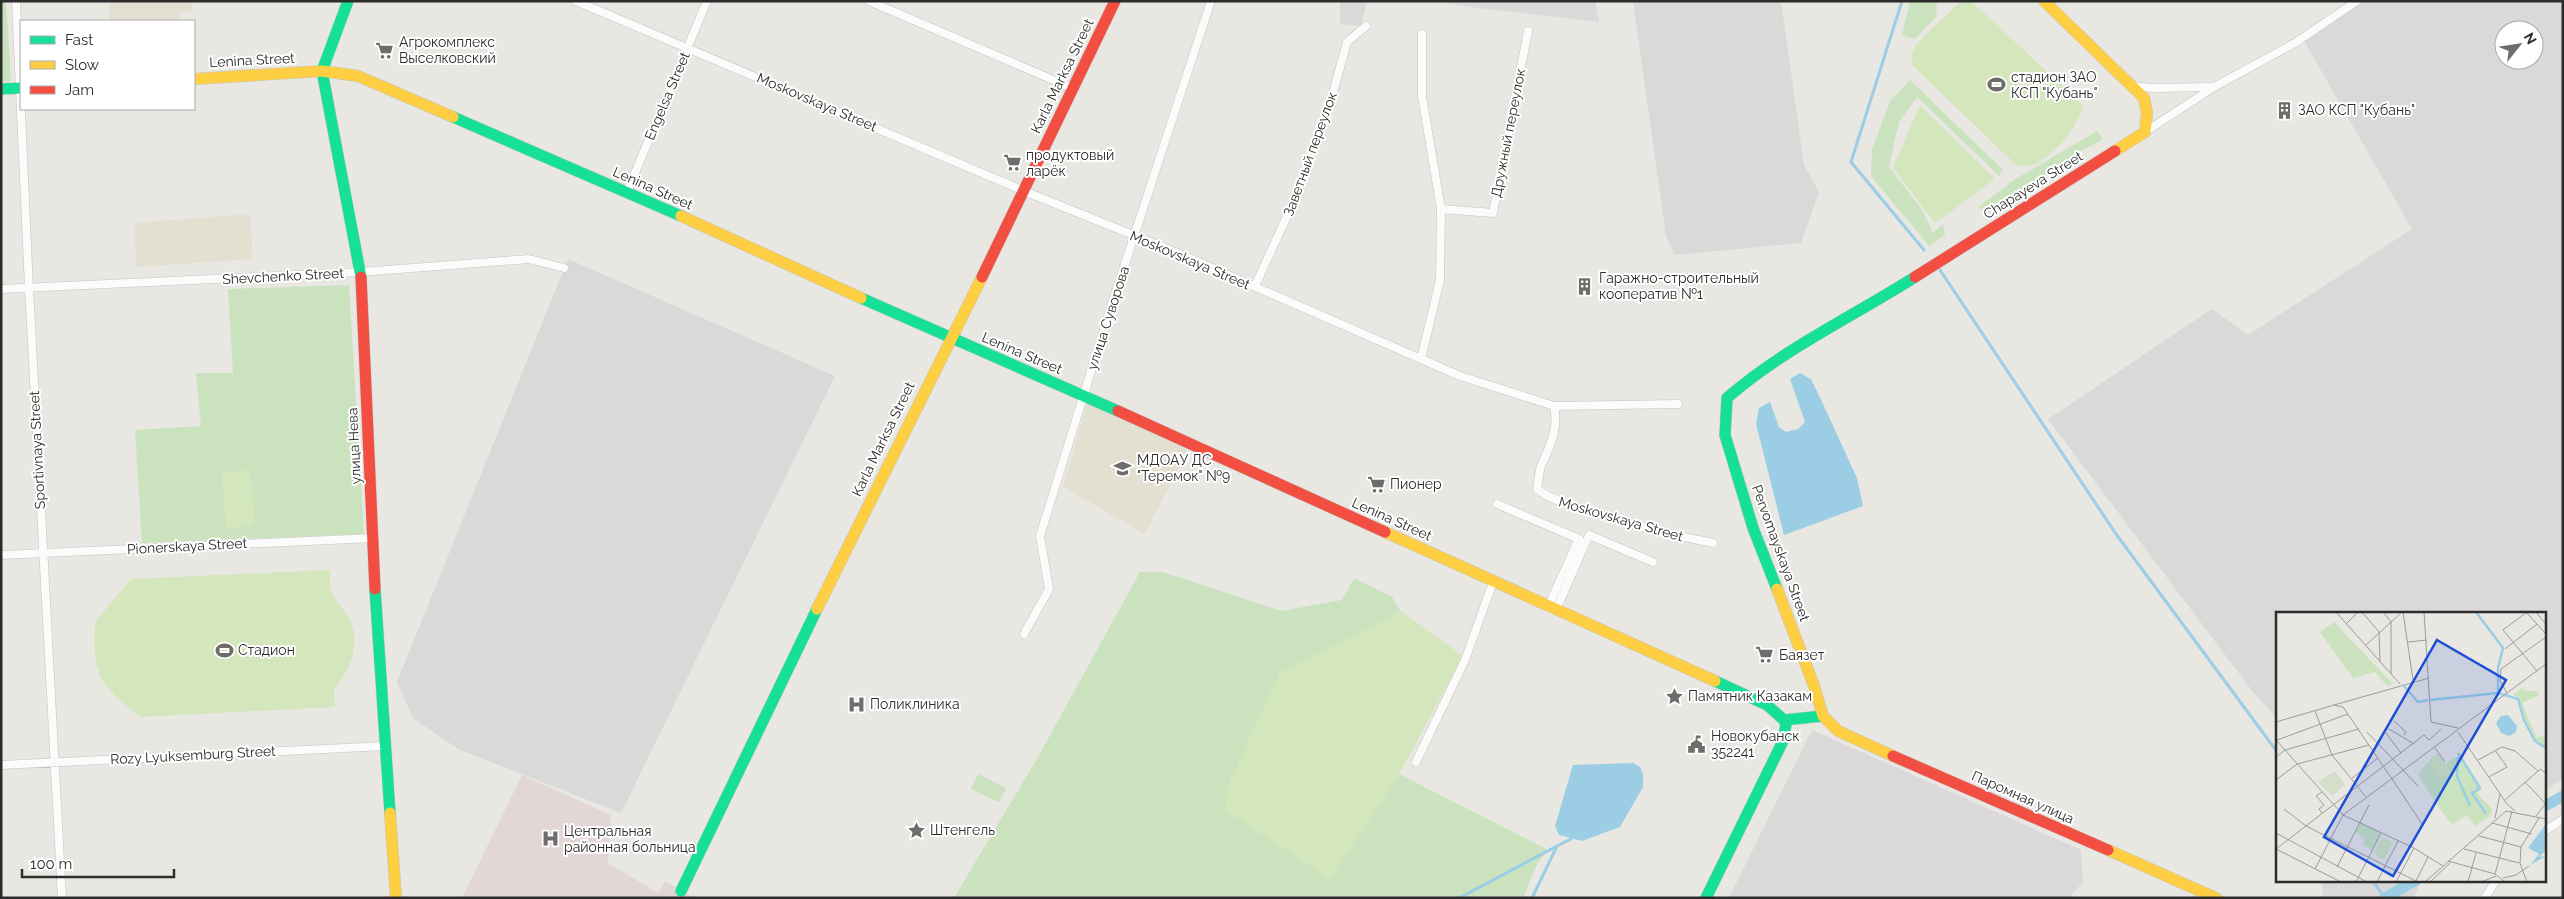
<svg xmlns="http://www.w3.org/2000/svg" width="2564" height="899" font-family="Raleway,sans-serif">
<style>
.industrial{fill:#dad8d9;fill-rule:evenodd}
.education{fill:#e3dfd1}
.medical{fill:#e2d7d4}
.green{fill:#cae3be}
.pitch{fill:#d4e6bc}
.water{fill:#9bcde5}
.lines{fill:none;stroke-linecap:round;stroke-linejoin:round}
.stream{stroke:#9bcde5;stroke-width:3}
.canal{stroke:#9bcde5;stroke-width:11}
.street-casing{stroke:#c4c3c2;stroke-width:9}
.fast-casing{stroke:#c4c3c2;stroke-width:12}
.slow-casing{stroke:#c4c3c2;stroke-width:12}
.jam-casing{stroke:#c4c3c2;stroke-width:12}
.street{stroke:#fcfbfb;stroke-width:8}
.fast{stroke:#16e098;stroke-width:11}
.slow{stroke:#ffcf43;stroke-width:11}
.jam{stroke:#f24e42;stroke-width:11}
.labels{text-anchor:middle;stroke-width:4;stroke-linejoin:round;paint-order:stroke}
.poi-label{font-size:14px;fill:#2c2c2c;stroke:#fff;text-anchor:start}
.street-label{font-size:14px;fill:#2c2c2c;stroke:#fff}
.inset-river{fill:none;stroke:#9bcde5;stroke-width:2.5}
.inset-road{fill:none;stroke:#9d9c99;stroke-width:1}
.view{fill:#1d4ed8;fill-opacity:0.15;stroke:#1d4ed8;stroke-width:2.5}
.inset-edge{fill:none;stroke:#2c2c2c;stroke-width:2.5}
</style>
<rect width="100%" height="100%" fill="#e9e7e2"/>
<!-- industrial -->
<path class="industrial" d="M1340 1H1367L1361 26 1340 24Z
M1435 1H1595L1599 22 1463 6Z
M1633 1H1781L1804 165 1819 192 1801 243 1675 255 1666 236Z
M2361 1H2563V778L2545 791V613H2278V719L2253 692 2048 419 2212 309 2248 335 2412 229 2304 41ZM2504 30H2534V60H2504Z
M568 259 835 376 621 813 458 749 413 718 397 682Z
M1812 730 2081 850 2083 882 2069 898H1729Z
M2322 880H2425L2420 884 2413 898H2323Z"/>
<!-- education -->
<path class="education" d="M109 1H192L193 12 179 13V21H110Z
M250 214 253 259 137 267 134 223Z
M1087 404 1188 449 1145 534 1063 487Z"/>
<!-- medical -->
<path class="medical" d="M522 775 611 815 608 863 658 893 665 881 694 898H462Z"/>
<!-- green -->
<path class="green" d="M1 1H6L11 81 1 82Z
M1910 1H1937L1936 17 1915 39 1902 35Z
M1910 80 2003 170 1999 176 1917 97 1899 122 1889 167 1923 211 1933 233 1943 224 1945 235 1929 246 1871 176 1872 149 1890 101Z
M2097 131 2103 139 2066 160 1989 213 1978 207 2014 180Z
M349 285 364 534 142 543 135 430 201 426 196 373H233L228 289Z
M1140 572H1163L1281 611 1342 600 1354 578 1392 597 1401 611 1279 674 1251 825 1330 879 1399 774 1548 850 1537 864 1523 898H954L1038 757Z
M978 774 1006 788 999 802 971 789Z"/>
<!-- pitch -->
<path class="pitch" d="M1971 1 2083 105C2080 125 2049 163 2028 166 2024 167 2019 165 2016 165L1912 65V54L1917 43 1959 3Z
M1920 105 1995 179 1935 223 1893 168Z
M250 470 255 526 226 528 222 472Z
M330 570C330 577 329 588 332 594 337 603 346 610 350 620 361 647 350 668 334 689L335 707 140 717C99 684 92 676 95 622L131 579Z
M1401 611 1463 656 1397 778 1330 879 1225 810 1230 781 1279 674Z"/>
<!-- water -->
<path class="water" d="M1800 373 1811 379 1824 406 1857 478 1863 506 1784 535 1756 424 1759 408 1770 402 1779 427 1786 432 1798 429 1805 422 1790 379Z
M1633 763 1640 767 1643 774V787L1620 827 1582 841 1559 835 1555 826 1573 765Z"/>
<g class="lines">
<!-- stream -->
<path class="stream" d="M1902 1 1851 162 1924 250
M1940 270 2116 534 2278 753
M2372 880 2385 898
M1459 898 1557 846
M1532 898 1557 846 1571 839"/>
<!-- canal -->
<path class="canal" d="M2545 806 2563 796
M2385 898 2416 880"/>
<defs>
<path id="street" d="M16 1 29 288 62 898
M576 1 1024 191 1180 254 1460 376 1554 406C1559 429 1550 446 1541 466 1539 473 1538 482 1537 489 1553 501 1571 505 1590 511 1631 525 1671 535 1713 543
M869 1 1072 88
M2132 86 2152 88 2212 87
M2145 132 2214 87 2295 43 2357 1
M627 192 707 1
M1441 209 1493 213 1528 31
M1255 286 1295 199 1331 100 1347 42 1366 26
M1 289 361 272 529 259 564 268
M1421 359 1440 280 1441 209 1422 96V34
M1554 406 1678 404
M1497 504 1579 539 1548 607
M1 555 373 538
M1556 610 1589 535 1653 562
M1024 634 1049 589 1040 536 1110 310 1211 1
M1416 762 1465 660 1493 582
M1 765 385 746
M2545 831 2563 819
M2485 898 2496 880"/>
<path id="fast" d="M348 1 322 71 361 277
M1 89 21 88
M453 117 681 216
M861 298 1118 411
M375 589 390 813
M1777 589 1753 528 1725 435 1727 398C1783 349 1852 317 1915 277
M1715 681 1767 705 1784 720 1823 716
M681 891 817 609
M1706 898 1782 743 1786 725 1784 720"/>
<path id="slow" d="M2044 1 2144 98 2147 113 2145 132 2115 151
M194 79 322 71 358 76 453 117
M681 216 861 298
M1385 532 1715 681
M1777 589 1814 686 1823 716 1838 731 1893 756
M817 609 982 277
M390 813 396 898
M2108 850 2216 898"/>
<path id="jam" d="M361 277 375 589
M982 277 1115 1
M1915 277 2115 151
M1118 411 1385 532
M1893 756 2108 850"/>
</defs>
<!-- street casing -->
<use href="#street" class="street-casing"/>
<!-- fast casing -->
<use href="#fast" class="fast-casing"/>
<!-- slow casing -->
<use href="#slow" class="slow-casing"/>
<!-- jam casing -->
<use href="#jam" class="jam-casing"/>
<!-- street -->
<use href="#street" class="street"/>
<!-- fast -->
<use href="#fast" class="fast"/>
<!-- slow -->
<use href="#slow" class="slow"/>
<!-- jam -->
<use href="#jam" class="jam"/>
</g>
<!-- icons -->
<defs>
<symbol id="supermarket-bare" viewBox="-9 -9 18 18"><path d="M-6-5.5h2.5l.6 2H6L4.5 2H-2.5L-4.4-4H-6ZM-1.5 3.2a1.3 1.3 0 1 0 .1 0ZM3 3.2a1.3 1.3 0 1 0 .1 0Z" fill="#6e6d6c" stroke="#fff" stroke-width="2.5" paint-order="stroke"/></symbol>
<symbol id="stadium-bare" viewBox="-9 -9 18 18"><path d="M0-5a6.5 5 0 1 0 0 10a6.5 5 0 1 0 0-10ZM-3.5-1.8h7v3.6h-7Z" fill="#6e6d6c" stroke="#fff" stroke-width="2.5" paint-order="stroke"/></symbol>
<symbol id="building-bare" viewBox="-9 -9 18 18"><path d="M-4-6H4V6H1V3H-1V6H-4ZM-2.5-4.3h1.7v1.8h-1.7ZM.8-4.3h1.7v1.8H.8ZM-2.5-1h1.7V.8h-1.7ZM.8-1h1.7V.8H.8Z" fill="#6e6d6c" stroke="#fff" stroke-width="2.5" paint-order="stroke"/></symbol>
<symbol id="school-bare" viewBox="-9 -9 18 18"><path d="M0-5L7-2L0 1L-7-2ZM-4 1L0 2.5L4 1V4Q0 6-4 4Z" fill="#6e6d6c" stroke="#fff" stroke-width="2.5" paint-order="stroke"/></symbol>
<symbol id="sight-bare" viewBox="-9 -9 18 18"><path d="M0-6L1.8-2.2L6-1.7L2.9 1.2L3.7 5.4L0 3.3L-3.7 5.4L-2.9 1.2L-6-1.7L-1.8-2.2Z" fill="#6e6d6c" stroke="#fff" stroke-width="2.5" paint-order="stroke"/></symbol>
<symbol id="hospital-bare" viewBox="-9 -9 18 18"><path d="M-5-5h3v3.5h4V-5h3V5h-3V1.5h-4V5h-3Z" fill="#6e6d6c" stroke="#fff" stroke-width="2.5" paint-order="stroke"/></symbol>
<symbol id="civic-bare" viewBox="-9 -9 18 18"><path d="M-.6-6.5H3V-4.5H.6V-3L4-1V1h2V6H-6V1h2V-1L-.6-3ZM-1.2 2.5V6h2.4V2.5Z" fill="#6e6d6c" stroke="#fff" stroke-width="2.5" paint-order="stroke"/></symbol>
</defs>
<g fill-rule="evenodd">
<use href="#supermarket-bare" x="372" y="38" width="25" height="25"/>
<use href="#stadium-bare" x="1984" y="72" width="25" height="25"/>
<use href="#building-bare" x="2272" y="98" width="25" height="25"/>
<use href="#supermarket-bare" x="1000" y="150" width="25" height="25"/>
<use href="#building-bare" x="1572" y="274" width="25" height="25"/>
<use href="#school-bare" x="1110" y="456" width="25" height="25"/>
<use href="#supermarket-bare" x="1364" y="472" width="25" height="25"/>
<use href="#stadium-bare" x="212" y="638" width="25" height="25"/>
<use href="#supermarket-bare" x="1752" y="642" width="25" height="25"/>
<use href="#sight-bare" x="1662" y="684" width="25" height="25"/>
<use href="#hospital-bare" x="844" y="692" width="25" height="25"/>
<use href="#civic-bare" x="1684" y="732" width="25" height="25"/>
<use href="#sight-bare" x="904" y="818" width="25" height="25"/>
<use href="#hospital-bare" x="538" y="826" width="25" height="25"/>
</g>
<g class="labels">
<!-- poi labels -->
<g class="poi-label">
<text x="399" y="47">Агрокомплекс<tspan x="399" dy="16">Выселковский</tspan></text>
<text x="2011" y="82">стадион ЗАО<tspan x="2011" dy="16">КСП "Кубань"</tspan></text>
<text x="2298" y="115">ЗАО КСП "Кубань"</text>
<text x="1026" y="160">продуктовый<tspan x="1026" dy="16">ларёк</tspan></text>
<text x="1599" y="283">Гаражно-строительный<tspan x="1599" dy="16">кооператив №1</tspan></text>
<text x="1137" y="465">МДОАУ ДС<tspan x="1137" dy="16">"Теремок" №9</tspan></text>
<text x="1390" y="489">Пионер</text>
<text x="238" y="655">Стадион</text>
<text x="1779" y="660">Баязет</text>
<text x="1688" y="701">Памятник Казакам</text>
<text x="870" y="709">Поликлиника</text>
<text x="1711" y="741">Новокубанск<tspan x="1711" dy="16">352241</tspan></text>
<text x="930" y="835">Штенгель</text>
<text x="564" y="836">Центральная<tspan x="564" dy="16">районная больница</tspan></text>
</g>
<!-- street labels -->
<g class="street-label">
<text transform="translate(252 60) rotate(-3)" y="5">Lenina Street</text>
<text transform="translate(1062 76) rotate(-64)" y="5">Karla Marksa Street</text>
<text transform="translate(667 96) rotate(-67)" y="5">Engelsa Street</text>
<text transform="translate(817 102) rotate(23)" y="5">Moskovskaya Street</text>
<text transform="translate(1508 133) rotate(-79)" y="5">Дружный переулок</text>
<text transform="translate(1310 154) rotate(-70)" y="5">Заветный переулок</text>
<text transform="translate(2033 185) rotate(-32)" y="5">Chapayeva Street</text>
<text transform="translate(653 188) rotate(24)" y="5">Lenina Street</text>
<text transform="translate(1190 260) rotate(23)" y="5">Moskovskaya Street</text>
<text transform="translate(283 276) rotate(-3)" y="5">Shevchenko Street</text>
<text transform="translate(1108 318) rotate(-72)" y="5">улица Суворова</text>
<text transform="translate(1022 353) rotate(23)" y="5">Lenina Street</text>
<text transform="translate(883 439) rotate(-64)" y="5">Karla Marksa Street</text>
<text transform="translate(354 446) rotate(-93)" y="5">улица Нева</text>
<text transform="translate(37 450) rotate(-93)" y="5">Sportivnaya Street</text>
<text transform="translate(1392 519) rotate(24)" y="5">Lenina Street</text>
<text transform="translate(1621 519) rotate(16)" y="5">Moskovskaya Street</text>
<text transform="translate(187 546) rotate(-3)" y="5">Pionerskaya Street</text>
<text transform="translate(1781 553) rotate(70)" y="5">Pervomayskaya Street</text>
<text transform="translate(193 755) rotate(-3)" y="5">Rozy Lyuksemburg Street</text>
<text transform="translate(2023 797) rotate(24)" y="5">Паромная улица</text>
</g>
</g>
<!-- overview -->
<g transform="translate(2276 612)">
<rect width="270" height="270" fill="#e9e7e2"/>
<path d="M58 10 117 72 111 74 99 60 77 66 44 20ZM246 76 249 79H261L263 83 246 91 261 126 270 122V135L260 129 249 107 242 85 237 83ZM157 144 156 156 166 165 174 161 169 152 182 144 205 178 201 181 216 197 214 204 199 214 191 203 177 212 171 207 142 163ZM85 211 105 220 96 238 87 233 89 228 80 220Z" fill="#cae3be"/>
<path d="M59 159 69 173 56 184 42 170Z" fill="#d5ddcb"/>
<path d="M163 141 174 162 164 167 156 156 157 144ZM106 225 117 230 109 246 105 247 98 240Z" fill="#d4e6bc"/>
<path d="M232 103 241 114 240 120 233 124 225 121 220 111 225 104ZM270 212V238L263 245 270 244 254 253 263 242 252 236Z" fill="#9bcde5"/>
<path class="inset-river" d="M200 0 227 36 222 56V81L242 87 248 108 259 129 270 136M128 74 142 90 152 88M154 88 222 81M182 141 204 176 196 181 210 202M182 145 181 164 194 194"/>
<path class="inset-road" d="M60 0 124 72M86 0 103 20 104 50M107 0 115 10V62M127 0 137 68M148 0 155 110 182 116M251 0 227 18 261 59M260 0 270 12M251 1 270 22M70 12 82 0M132 30 151 28M90 33 126 0M229 37 261 12M231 81 224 69 225 57 270 25M58 93 153 66M39 99 56 143 90 185M118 109 130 120 128 123M0 110 58 93 67 95 116 167M113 117 138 132M91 120 142 174M182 120 231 192 239 199M110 121 125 141M0 128 67 203 138 236 167 254M1 128 72 102M159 136 169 150M0 145 9 138 83 117M202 148 226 135 239 139 262 159M213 165 231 155 219 138M76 166 102 146M116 167 146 212M0 168 21 152 93 133M249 170 270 192M229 188 262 159 265 157 270 162M8 197 30 214 140 269M46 201 43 197 48 193 40 184 46 180M67 203 270 52M260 204 270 191M219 206 224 182M216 211 256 222M0 221 91 270M203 224 245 235M0 237 148 123 153 128 165 117M0 237 65 270M188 237 243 251M172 249 219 262 229 270M61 255 93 193M39 257 67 203M219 262 236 199M227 266 240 263 253 254M140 269 152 245M80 270 105 221M101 270 122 229M120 270 138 236M149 270 230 199 270 207M154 270 174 251M192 270 200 241M205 270 220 264M251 270 244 251 245 235 263 206"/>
<path class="view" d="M161 28 230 68 117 264 48 225Z"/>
<rect width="270" height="270" class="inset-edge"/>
</g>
<!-- border -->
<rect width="2564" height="899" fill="none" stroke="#2c2c2c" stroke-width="5"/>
<!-- legend -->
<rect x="20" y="20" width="175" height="90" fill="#ffffff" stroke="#ababab"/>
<rect x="30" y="36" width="25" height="8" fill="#16e098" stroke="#ababab"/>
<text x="65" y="45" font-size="15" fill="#2c2c2c">Fast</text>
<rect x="30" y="61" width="25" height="8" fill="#ffcf43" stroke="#ababab"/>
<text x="65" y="70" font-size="15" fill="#2c2c2c">Slow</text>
<rect x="30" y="86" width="25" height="8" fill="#f24e42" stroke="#ababab"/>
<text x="65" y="95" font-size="15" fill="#2c2c2c">Jam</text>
<!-- north arrow -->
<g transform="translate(2519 45) rotate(60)"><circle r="24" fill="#ffffff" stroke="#ababab"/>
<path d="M0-4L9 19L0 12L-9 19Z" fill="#6e6d6c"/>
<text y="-8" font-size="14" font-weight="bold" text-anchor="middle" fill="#2c2c2c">N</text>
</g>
<!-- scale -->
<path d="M22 869v8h152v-8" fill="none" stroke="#2c2c2c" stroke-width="2.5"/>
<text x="30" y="869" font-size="15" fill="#2c2c2c" stroke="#ffffff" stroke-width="4" paint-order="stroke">100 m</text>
</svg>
